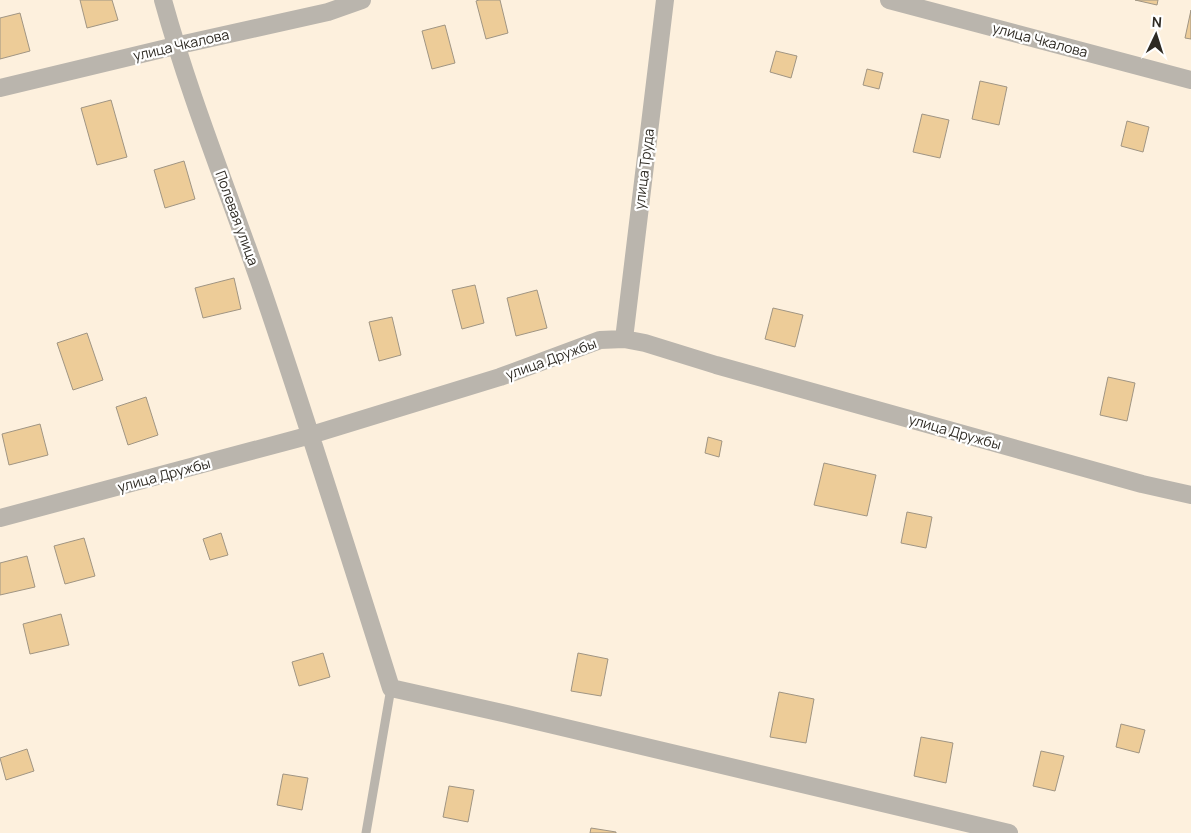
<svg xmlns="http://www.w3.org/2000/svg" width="1191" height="833" font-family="Manrope,sans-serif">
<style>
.building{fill:#edcc98;stroke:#a09583}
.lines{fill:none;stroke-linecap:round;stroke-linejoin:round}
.lane{stroke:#bab5ad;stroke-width:9}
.street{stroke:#bab5ad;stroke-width:18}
.labels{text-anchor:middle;stroke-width:4.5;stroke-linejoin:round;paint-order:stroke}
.street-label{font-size:14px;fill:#2e2a23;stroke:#fff}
</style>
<rect width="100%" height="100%" fill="#fdf0dd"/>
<!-- building -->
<path class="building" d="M80 0H112L118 20 87 28Z
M479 0H500L508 33 486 39 476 1Z
M1135 0H1158L1157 5Z
M1191 10V39L1185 38Z
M20 13 30 51 0 59V18Z
M445 25 455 63 432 69 422 31Z
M776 51 797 56 791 78 770 72Z
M867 69 883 73 879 89 863 85Z
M980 81 1007 87 999 125 972 119Z
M111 100 127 157 97 165 81 108Z
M922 114 949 120 940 158 913 152Z
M1127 121 1149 127 1143 152 1121 146Z
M184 161 195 199 165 208 154 170Z
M234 278 241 309 203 318 195 288Z
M475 285 484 323 462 329 452 290Z
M537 290 547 328 516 336 507 298Z
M773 308 803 315 795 347 765 339Z
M392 317 401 355 379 361 369 322Z
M87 333 103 380 73 390 57 343Z
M1108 377 1135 383 1127 421 1100 415Z
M146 397 158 435 128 445 116 407Z
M40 424 48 455 9 465 2 434Z
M708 437 722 441 719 457 705 453Z
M824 463 876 475 867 516 814 505Z
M907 512 932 517 926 548 901 543Z
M221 533 228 555 210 560 203 539Z
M84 538 95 576 65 584 54 546Z
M27 556 35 587 0 595V563Z
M61 614 69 645 30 654 23 624Z
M323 653 330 677 299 686 292 662Z
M578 653 608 659 601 696 571 691Z
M779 692 814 699 806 743 770 737Z
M1121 724 1145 730 1139 753 1116 747Z
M921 737 953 743 946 783 914 776Z
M27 749 34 771 6 780 0 758Z
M1041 751 1064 756 1055 791 1033 786Z
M283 774 308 778 302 810 277 805Z
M449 786 474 790 468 822 443 817Z
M591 828 616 832V833H590Z"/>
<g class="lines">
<!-- lane -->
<path class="lane" d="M366 833 391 688"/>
<!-- street -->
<path class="street" d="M163 0C190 98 229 193 262 289 307 421 349 555 391 688L507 714 1009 833
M889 0 1191 80
M0 88 175 46 328 12 362 0
M624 339 665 0
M0 518 311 435 500 377 600 340 624 339 645 343 716 365 1142 484 1191 495"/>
</g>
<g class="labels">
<!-- street labels -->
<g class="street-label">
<text transform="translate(1040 40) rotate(15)" y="5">улица Чкалова</text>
<text transform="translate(181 45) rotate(-13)" y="5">улица Чкалова</text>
<text transform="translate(644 169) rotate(-83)" y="5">улица Труда</text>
<text transform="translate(237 218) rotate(70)" y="5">Полевая улица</text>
<text transform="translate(551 359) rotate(-20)" y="5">улица Дружбы</text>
<text transform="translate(955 432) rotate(16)" y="5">улица Дружбы</text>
<text transform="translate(164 475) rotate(-15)" y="5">улица Дружбы</text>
</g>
</g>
<!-- north arrow -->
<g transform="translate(1156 35) rotate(4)" stroke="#ffffff" stroke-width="4" paint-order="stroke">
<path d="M0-4L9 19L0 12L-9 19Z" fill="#2e2a23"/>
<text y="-8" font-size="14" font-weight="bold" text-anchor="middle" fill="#2e2a23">N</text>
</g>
</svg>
